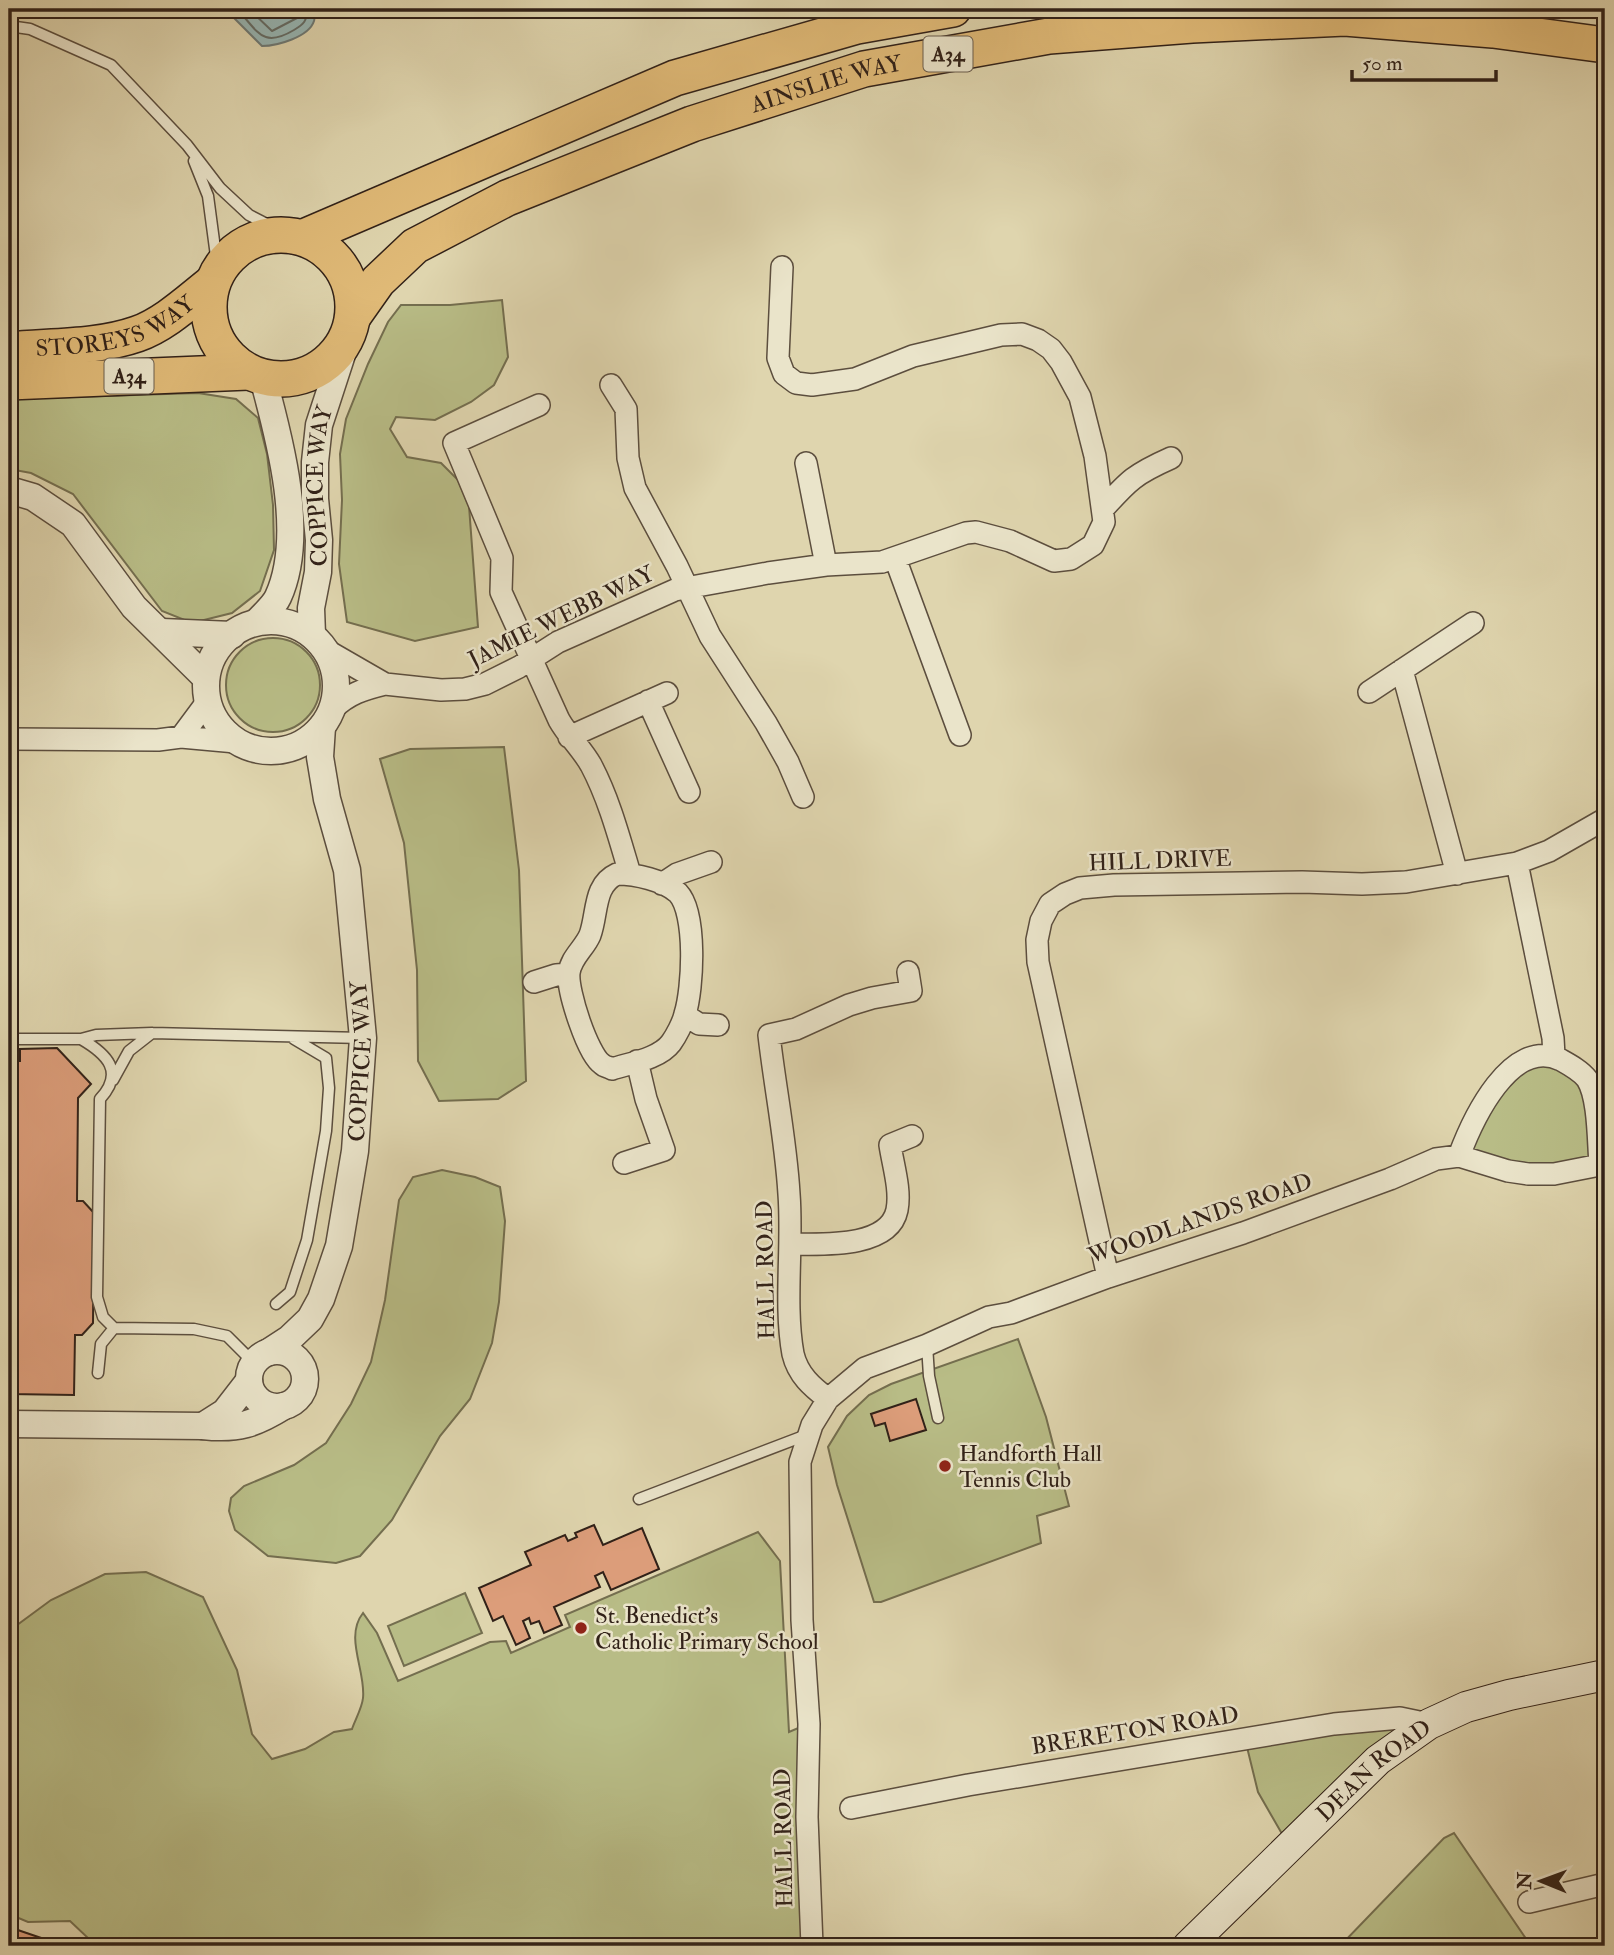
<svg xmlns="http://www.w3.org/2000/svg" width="1614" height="1955" font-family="'IM FELL Double Pica',serif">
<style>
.green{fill:#b8bc86;stroke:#746e4f;stroke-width:2}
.water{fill:#97b6b4;stroke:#6e7a76;stroke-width:2}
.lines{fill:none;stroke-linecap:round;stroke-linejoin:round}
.shore{stroke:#646c66;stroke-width:2}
.building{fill:#dc9d7a;stroke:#312118;stroke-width:2}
.service-casing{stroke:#5c4e3e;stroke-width:13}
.minor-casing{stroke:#5c4e3e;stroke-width:24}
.tertiary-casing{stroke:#5c4e3e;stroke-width:29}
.secondary-casing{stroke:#312118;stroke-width:32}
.trunk-casing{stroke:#312118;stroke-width:38}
.service{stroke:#eae4ca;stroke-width:10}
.minor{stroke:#eae4ca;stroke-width:21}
.tertiary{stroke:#eae4ca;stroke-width:26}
.secondary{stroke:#eae4ca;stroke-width:30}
.trunk{stroke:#e0ba77;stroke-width:35}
.poi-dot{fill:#8f2418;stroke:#eae4ca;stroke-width:2.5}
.labels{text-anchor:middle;stroke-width:5;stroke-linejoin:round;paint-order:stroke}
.shield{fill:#eae4ca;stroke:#685c4d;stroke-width:2}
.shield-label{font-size:21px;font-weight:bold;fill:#312118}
.street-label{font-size:23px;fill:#312118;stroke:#eae4ca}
.poi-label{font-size:23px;fill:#312118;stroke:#eae4ca;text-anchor:start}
</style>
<rect width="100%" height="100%" fill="#dfd5ae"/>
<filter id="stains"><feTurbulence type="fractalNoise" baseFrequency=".00286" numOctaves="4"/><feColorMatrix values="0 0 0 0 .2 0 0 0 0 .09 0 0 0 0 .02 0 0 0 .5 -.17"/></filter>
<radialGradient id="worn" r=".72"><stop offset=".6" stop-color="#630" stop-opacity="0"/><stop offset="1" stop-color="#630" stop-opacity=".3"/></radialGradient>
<!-- green -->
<path class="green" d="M502 300 508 357 494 385 471 402 435 420 396 417 390 429 407 457 441 463 458 480 469 506 478 627 415 641 347 622 339 564 342 500 340 454 346 419 368 364 388 322 401 305H450Z
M198 393 236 399 258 418 267 454 273 505 274 550 260 591 232 613 192 623 162 611 73 494 31 473 9 469V399Z
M226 685a47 47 0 1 1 94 0a47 47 0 1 1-94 0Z
M504 747 519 870 526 1081 498 1099 439 1101 418 1061 417 970 404 843 380 759 410 749Z
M1538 1057 1586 1079 1600 1164 1554 1174 1459 1156 1470 1126Z
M442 1170 475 1177 500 1187 505 1221 499 1302 492 1343 470 1399 440 1436 392 1520 360 1556 336 1563 268 1556 235 1530 229 1511 231 1498 244 1486 294 1465 326 1443 351 1404 371 1362 385 1300 399 1200 413 1177Z
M1018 1339 1046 1417 1069 1506 1037 1516 1041 1543 881 1602H874L837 1485 828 1447 847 1416 869 1395 891 1384Z
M758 1532 780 1561 789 1732 803 1726 812 1946H105L90 1940 70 1921 28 1922 9 1914V1631L51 1600 105 1574 146 1572 203 1597 237 1670 252 1734 272 1759 305 1749 334 1732 352 1729C355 1720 362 1708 363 1698 366 1671 344 1637 363 1613L377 1633 398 1681 490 1642 506 1641 511 1653 570 1627 565 1615Z
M465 1593 482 1633 404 1666 388 1626Z
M1429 1724 1289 1846 1258 1792 1245 1739Z
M1454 1833 1531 1946H1340L1444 1838Z"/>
<!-- water -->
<path class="water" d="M225 9H314C314 10 315 19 314 21 309 37 277 46 262 46Z"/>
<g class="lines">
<!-- shore -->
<path class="shore" d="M237 9C258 31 262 49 294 30 304 24 307 21 307 9
M249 9 272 31 297 18 299 9"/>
</g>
<!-- building -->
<path class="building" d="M57 1048 91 1084 78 1098 77 1201H83L94 1213 93 1323 82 1335H75L74 1395 9 1394V1061H20V1049Z
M916 1399 926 1430 890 1441 885 1423 875 1426 871 1414Z
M594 1525 603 1545 642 1528 659 1569 611 1590 603 1572 595 1576 600 1587 554 1607 562 1625 544 1633 539 1621 531 1624 529 1618 523 1621 530 1638 516 1645 503 1616 493 1621 479 1588 531 1565 525 1552 565 1535 568 1541 577 1537 575 1533Z
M9 1927 50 1941 49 1946H9Z"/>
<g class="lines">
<defs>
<path id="service" d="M9 26 30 29 111 65 187 145 220 188 249 215 286 234
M194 161 208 196 218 271
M9 1039H81L96 1035 152 1033 363 1038
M81 1039C107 1054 125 1072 100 1099L97 1297 103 1317 114 1328 194 1329 227 1336 254 1363
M113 1080 129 1051 152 1033
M276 1304 290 1292 307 1240 326 1131 329 1088 326 1058 294 1039
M927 1345 929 1376 938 1418
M98 1373 101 1344 114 1328
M639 1499 809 1434"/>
<path id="minor" d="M611 385 626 409 628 458 635 488 677 566 710 636 766 723 788 762 803 797
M539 405 454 443 502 558 501 592 559 720C568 736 582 749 591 765 609 799 619 837 630 874
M806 463 826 565
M1103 509C1129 480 1135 474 1171 458
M895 558 960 735
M326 650 385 684 441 690 465 689 485 684 519 667 558 642 675 590 768 573 826 565 882 562 966 533 976 532 1010 541 1054 561 1071 559 1093 545 1104 522 1095 456 1080 397 1061 362 1051 349 1038 340 1022 334 1001 335 913 356 855 379 812 385 796 383 784 374 778 358 782 267
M1402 670 1457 874
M1369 692 1473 623
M648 701 689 792
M333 709C348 694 364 689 385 684
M181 737 207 702
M569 737 667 693
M9 739 158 740 181 737 236 742
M1517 863 1553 1038 1554 1056
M617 874C635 874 664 880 678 893 697 913 693 989 685 1014 683 1023 676 1036 671 1043 659 1059 630 1063 612 1069 609 1067 605 1067 602 1064 588 1055 567 991 569 973 571 957 584 949 590 935 598 913 593 885 617 874Z
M662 884 677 874 711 862
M534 982 556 975 569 974
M685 1015 699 1024 718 1025
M1459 1156C1472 1121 1511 1035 1561 1060 1570 1065 1581 1071 1587 1079 1599 1098 1598 1141 1600 1164
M624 1163 664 1150 646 1099 637 1061
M791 1244C820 1244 889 1249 897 1210 901 1190 893 1165 890 1145L912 1136
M1108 1277 1038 962 1037 940 1041 921 1050 904 1065 894 1080 888 1114 885 1302 882 1362 884 1406 882 1517 863 1549 851 1605 819
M828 1399C812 1387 798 1375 793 1354 784 1305 793 1245 789 1194 786 1141 775 1088 769 1035L796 1029 849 1005 872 998 911 991 908 972
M851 1808 968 1785 1334 1724 1400 1718 1429 1724
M1529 1902 1605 1884
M812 1946 807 1817 809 1724 802 1620 800 1462 812 1425 828 1399 865 1368 927 1345 989 1317 1011 1313 1108 1277 1243 1233 1390 1179 1436 1159 1459 1156 1508 1171 1528 1174H1554L1605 1164"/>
<g id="tertiary">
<path d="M9 490 33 497 73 524 134 607 206 678"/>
<circle cx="271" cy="686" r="65"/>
<path d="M257 622C264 614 274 606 278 597 306 536 280 440 263 378"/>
<path d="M162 632 232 635"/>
<path id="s1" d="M312 635 311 608 318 572 319 540 315 499V462L319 425 347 339"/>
<circle cx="277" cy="1379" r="28"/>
<path id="s2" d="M269 1352 289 1339 310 1319 321 1299 339 1246 355 1151 363 1038 347 870 327 799 320 757 322 727"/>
<path d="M9 1424 203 1426C238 1430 255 1424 284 1406"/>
<path d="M203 1426 225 1412 249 1381"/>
</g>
<g id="secondary">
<path id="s3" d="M1188 1946 1378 1760 1429 1724 1466 1707 1509 1695 1605 1675"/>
</g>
<g id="trunk">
<circle cx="281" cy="307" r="72"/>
<path d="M304 237 675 78 857 26 953 9"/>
<path id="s4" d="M354 315 378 281 415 246 507 198 692 124 864 69 1049 36 1192 25 1345 18 1493 30 1605 45"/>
<path id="s5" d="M9 350C50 346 97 348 137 334 165 324 189 301 212 283"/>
<path d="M9 382 248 372"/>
</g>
</defs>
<!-- service casing -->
<use href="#service" class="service-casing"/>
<!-- minor casing -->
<use href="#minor" class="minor-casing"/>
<!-- tertiary casing -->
<use href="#tertiary" class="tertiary-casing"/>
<!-- secondary casing -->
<use href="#secondary" class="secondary-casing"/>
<!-- trunk casing -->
<use href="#trunk" class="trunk-casing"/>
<!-- service -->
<use href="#service" class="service"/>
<!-- minor -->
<use href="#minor" class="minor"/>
<!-- tertiary -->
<use href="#tertiary" class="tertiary"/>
<!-- secondary -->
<use href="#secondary" class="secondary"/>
<!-- trunk -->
<use href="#trunk" class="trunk"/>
</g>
<!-- markers -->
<g class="poi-dot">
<circle cx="945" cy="1466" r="7"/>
<circle cx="581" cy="1628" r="7"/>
</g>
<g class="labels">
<!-- shield labels -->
<g class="shield">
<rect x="923.5" y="36.5" width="49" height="35" rx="5"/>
<rect x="104.5" y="358.5" width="49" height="35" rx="5"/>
</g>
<g class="shield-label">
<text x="948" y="61">A34</text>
<text x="129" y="383">A34</text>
</g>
<!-- street labels -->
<g class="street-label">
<text dy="8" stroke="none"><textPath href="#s4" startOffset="536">AINSLIE WAY</textPath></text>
<text dy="8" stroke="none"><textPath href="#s5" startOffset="110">STOREYS WAY</textPath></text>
<text dy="8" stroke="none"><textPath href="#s1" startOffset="150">COPPICE WAY</textPath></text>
<text transform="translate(561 616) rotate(-26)" y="8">JAMIE WEBB WAY</text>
<text transform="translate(1160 860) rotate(-2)" y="8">HILL DRIVE</text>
<text dy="8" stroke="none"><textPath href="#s2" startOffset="318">COPPICE WAY</textPath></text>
<text transform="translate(1200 1218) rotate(-19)" y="8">WOODLANDS ROAD</text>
<text transform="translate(765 1270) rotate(-91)" y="8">HALL ROAD</text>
<text transform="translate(1135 1730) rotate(-9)" y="8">BRERETON ROAD</text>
<text dy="8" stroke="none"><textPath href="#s3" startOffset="256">DEAN ROAD</textPath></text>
<text transform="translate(783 1838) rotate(-91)" y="8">HALL ROAD</text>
</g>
<!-- poi labels -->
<g class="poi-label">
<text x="959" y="1461">Handforth Hall<tspan x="959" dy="26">Tennis Club</tspan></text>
<text x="595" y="1623">St. Benedict's<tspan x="595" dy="26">Catholic Primary School</tspan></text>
</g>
</g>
<!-- margin -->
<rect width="1614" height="1955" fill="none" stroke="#dfd5ae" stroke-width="35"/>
<rect x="10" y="10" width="1593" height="1934" fill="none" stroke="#312118" stroke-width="3.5"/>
<rect x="18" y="18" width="1579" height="1920" fill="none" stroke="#312118" stroke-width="2"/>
<!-- north arrow -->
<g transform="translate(1541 1881) rotate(271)" stroke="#eae4ca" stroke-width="5" paint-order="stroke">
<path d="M0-5L12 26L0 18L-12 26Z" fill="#312118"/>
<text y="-10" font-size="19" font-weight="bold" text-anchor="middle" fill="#312118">N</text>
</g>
<!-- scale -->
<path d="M1352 70v10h144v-10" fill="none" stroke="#312118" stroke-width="3.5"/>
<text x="1362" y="70" font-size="21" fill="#312118" stroke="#eae4ca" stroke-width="5" paint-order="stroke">50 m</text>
<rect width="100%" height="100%" filter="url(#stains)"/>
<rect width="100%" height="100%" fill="url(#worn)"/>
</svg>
